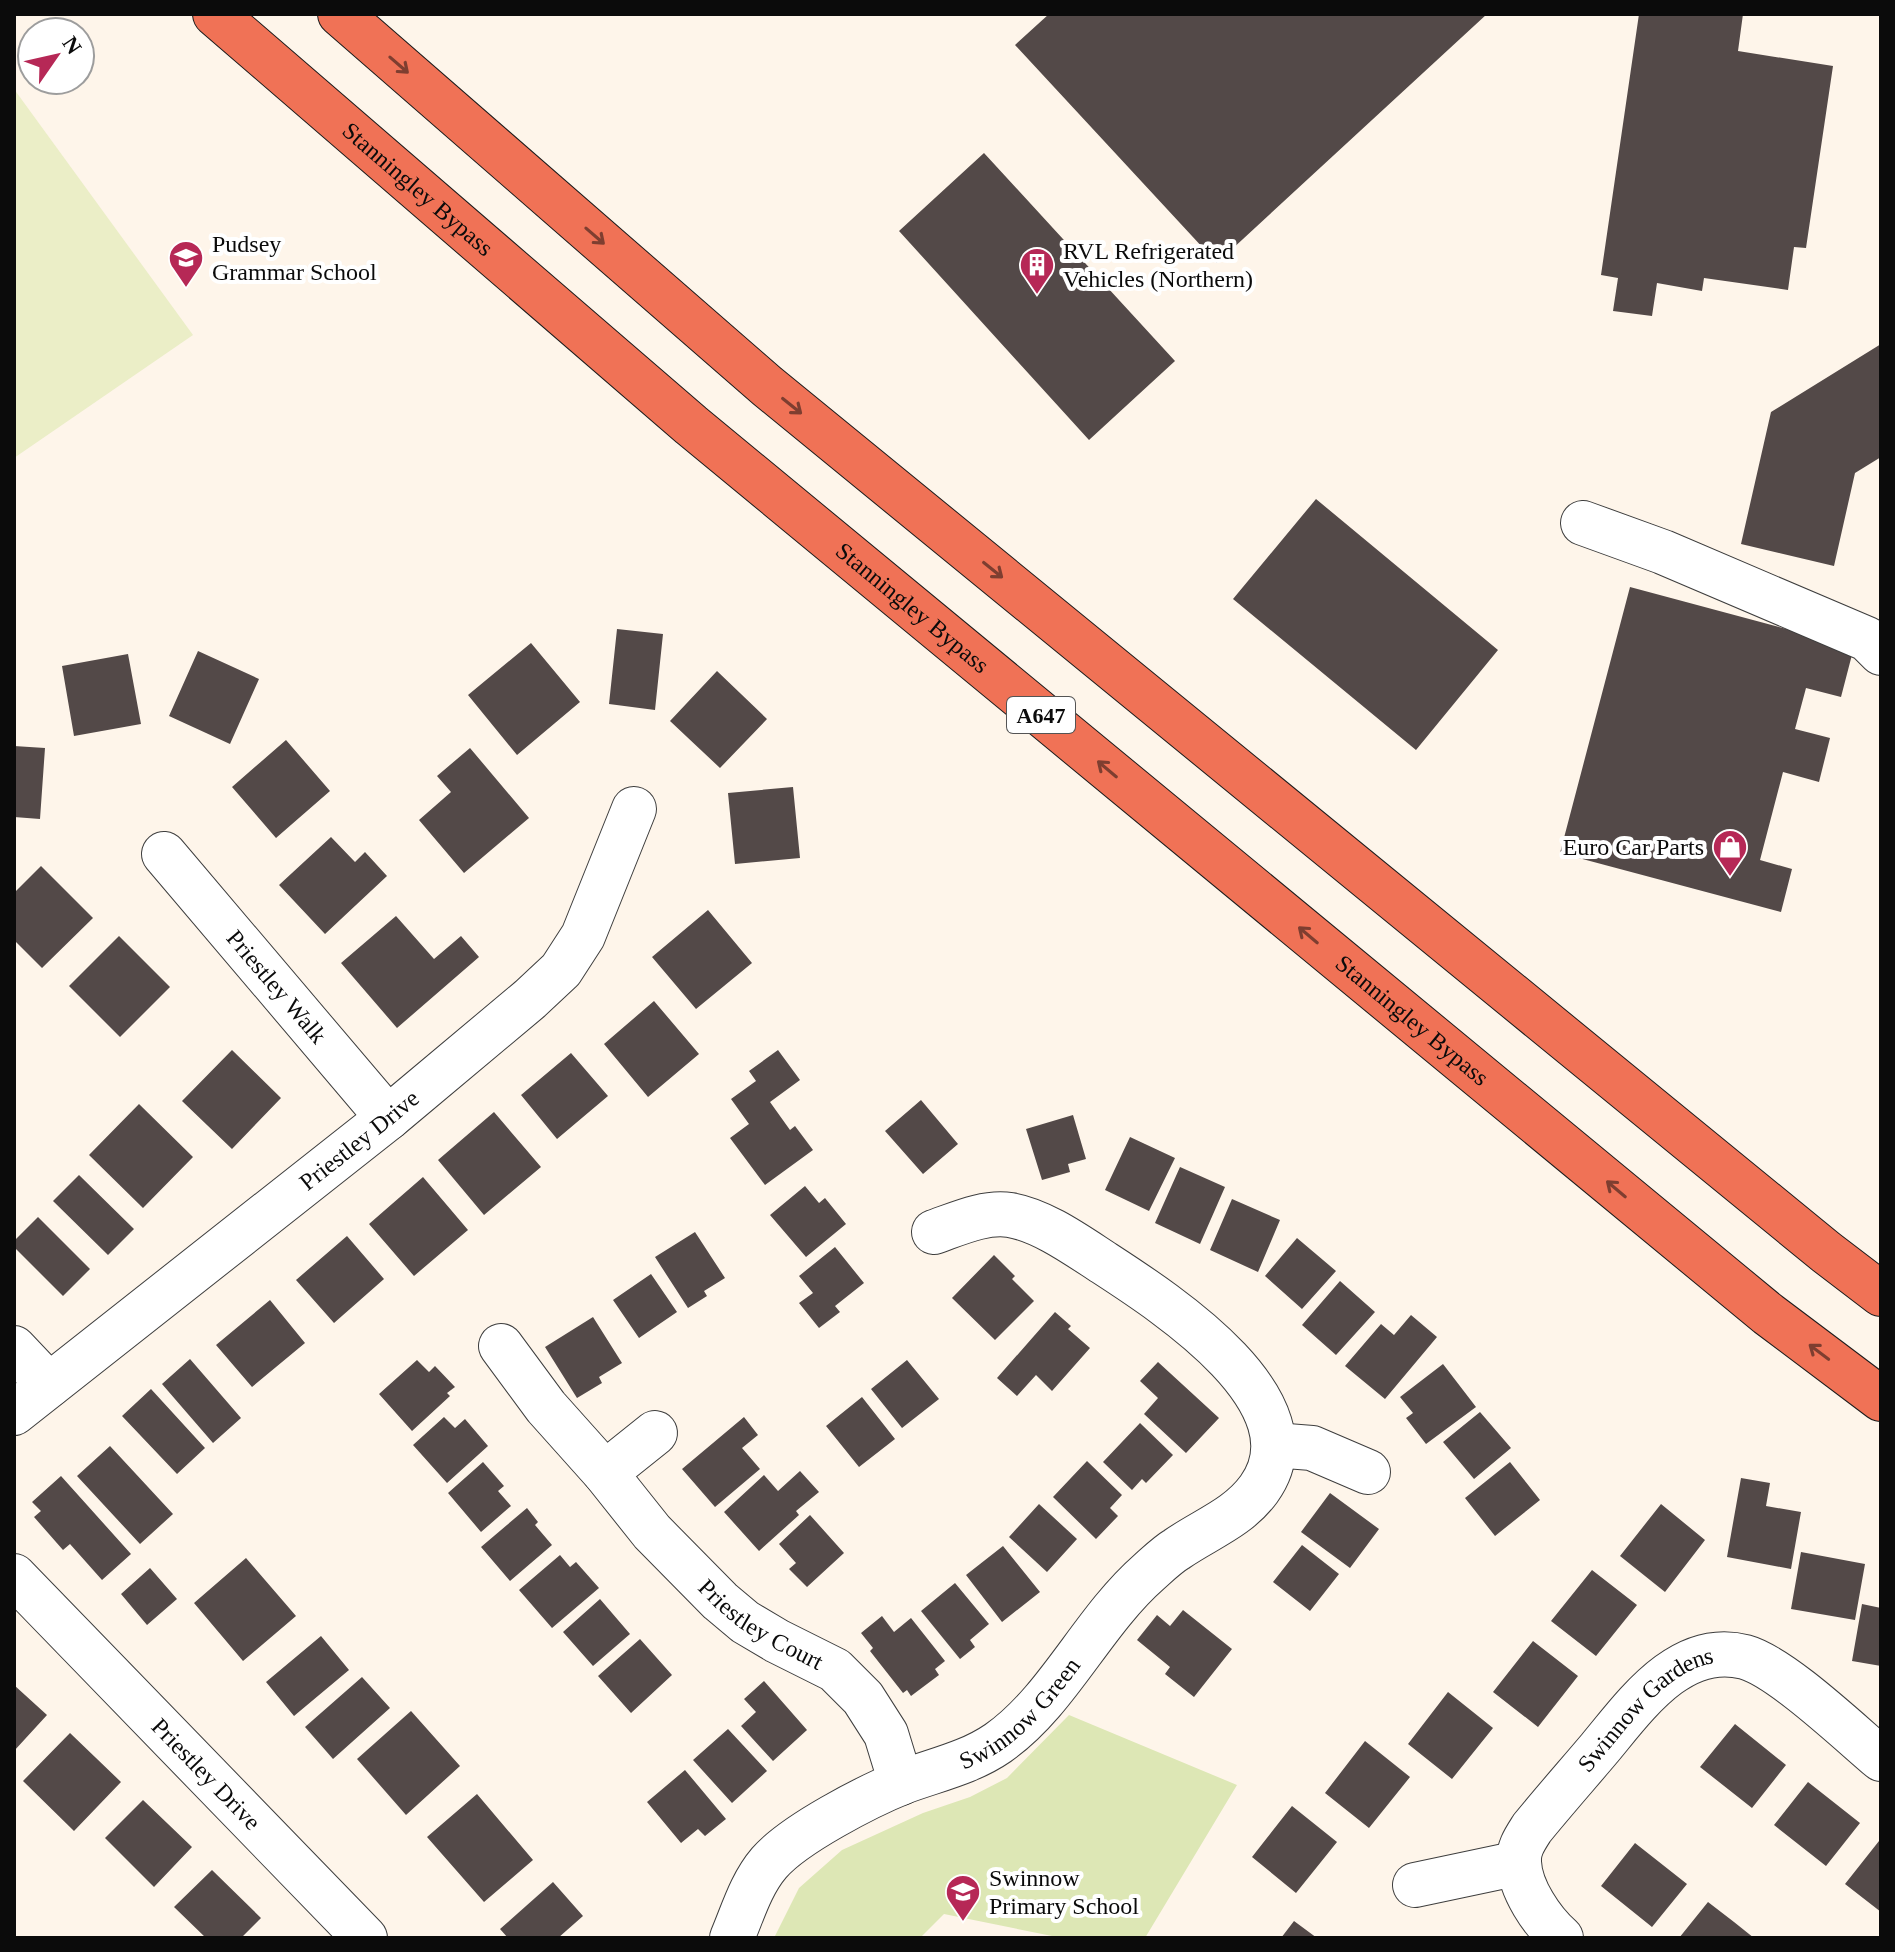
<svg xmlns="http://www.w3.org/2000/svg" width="1895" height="1952" font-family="Georgia,serif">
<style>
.green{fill:#dde7b5}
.pitch{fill:#ebeec7}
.building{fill:#534948}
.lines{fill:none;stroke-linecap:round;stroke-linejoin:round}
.minor-casing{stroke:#3e3e3e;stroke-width:46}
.highway-casing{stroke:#1c1c1c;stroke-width:46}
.minor{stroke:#fff;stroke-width:44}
.highway{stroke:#f07256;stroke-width:44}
.oneway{stroke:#7e3e30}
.labels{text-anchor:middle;stroke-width:8;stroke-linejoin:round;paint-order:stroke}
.shield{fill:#fff;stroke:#545454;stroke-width:2}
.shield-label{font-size:22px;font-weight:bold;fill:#0b0b0b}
.street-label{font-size:24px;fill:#0b0b0b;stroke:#fff}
.poi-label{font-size:24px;fill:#0b0b0b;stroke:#fff;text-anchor:start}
</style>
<rect width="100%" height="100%" fill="#fef5ea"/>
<!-- green -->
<path class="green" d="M1069 1715 1237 1785 1145 1938H1062L944 1914 920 1938H774L799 1888 842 1850 923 1813 970 1797 1007 1778Z"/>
<!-- pitch -->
<path class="pitch" d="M14 89 193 335 14 458Z"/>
<!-- building -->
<path class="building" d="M1049 14H1487L1217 263 1015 45Z
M1639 14H1743L1738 51 1833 66 1806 248 1794 247 1788 290 1704 278 1702 291 1657 283 1652 316 1613 311 1618 278 1601 275Z
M984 153 1175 361 1089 440 899 231Z
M1881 344V457L1855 473 1834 566 1741 544 1771 412Z
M1316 499 1498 650 1416 750 1233 599Z
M1630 587 1854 647 1841 697 1806 688 1795 729 1830 738 1819 782 1783 772 1760 860 1792 869 1781 912 1560 853Z
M617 629 663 634 655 710 609 704Z
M531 643 580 702 517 755 468 695Z
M198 651 259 679 230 744 169 716Z
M128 654 141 724 74 736 62 666Z
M717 671 767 719 720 768 670 721Z
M286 740 330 791 276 838 232 787Z
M14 746 45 748 40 819 14 817Z
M470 748 529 818 464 873 419 820 451 792 437 776Z
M793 787 800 858 735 864 728 793Z
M331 837 355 862 365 852 387 876 325 934 279 885Z
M41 866 93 918 42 968 14 940V893Z
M708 910 752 963 696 1009 652 957Z
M396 916 434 959 461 936 479 957 397 1028 341 963Z
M119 936 170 987 120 1037 69 986Z
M654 1001 699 1054 648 1097 604 1044Z
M232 1050 281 1098 232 1149 182 1101Z
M778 1050 800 1080 770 1102 790 1130 795 1126 813 1150 765 1185 730 1138 749 1124 731 1099 756 1081 749 1071Z
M571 1053 608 1096 557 1139 521 1095Z
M921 1100 958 1144 923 1174 885 1131Z
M139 1104 193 1157 143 1208 89 1155Z
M494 1112 541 1167 484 1215 438 1160Z
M1073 1115 1086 1159 1068 1164 1070 1172 1042 1180 1026 1129Z
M1130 1137 1175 1158 1149 1211 1105 1190Z
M1180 1167 1225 1187 1200 1244 1155 1223Z
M79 1175 134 1229 108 1255 53 1201Z
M423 1177 468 1230 414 1276 369 1224Z
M805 1186 819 1203 825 1198 846 1224 806 1257 770 1215Z
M1232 1199 1280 1220 1258 1272 1210 1250Z
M38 1217 90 1269 63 1296 14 1247V1241Z
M695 1232 725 1278 704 1291 707 1296 688 1308 655 1257Z
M347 1236 384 1279 334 1323 296 1280Z
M1297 1238 1336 1271 1302 1309 1265 1276Z
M835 1247 864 1283 835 1306 840 1312 819 1328 799 1303 813 1293 799 1276Z
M994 1255 1015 1276 1012 1279 1034 1301 995 1340 952 1298Z
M651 1274 677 1312 639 1338 613 1300Z
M1340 1281 1375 1312 1336 1355 1302 1325Z
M270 1300 305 1343 252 1387 216 1345Z
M1055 1312 1071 1326 1068 1329 1090 1348 1052 1391 1036 1375 1017 1396 997 1378Z
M1411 1315 1437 1337 1385 1399 1345 1366 1381 1324 1394 1335Z
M593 1317 622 1363 599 1377 602 1383 577 1398 545 1347Z
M190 1359 241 1418 213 1443 162 1384Z
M417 1360 429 1372 435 1366 455 1387 447 1393 450 1396 412 1431 379 1394Z
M907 1360 939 1399 902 1428 871 1389Z
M1158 1362 1219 1418 1186 1453 1144 1414 1158 1398 1140 1381Z
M1443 1364 1476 1407 1426 1444 1406 1418 1413 1413 1400 1397Z
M151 1389 205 1448 177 1474 122 1416Z
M862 1397 895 1439 859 1467 826 1426Z
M1480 1412 1511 1448 1474 1479 1443 1442Z
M444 1417 455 1428 465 1419 488 1446 447 1483 413 1445Z
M744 1417 758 1435 742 1448 760 1469 715 1507 682 1469Z
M1140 1423 1173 1455 1146 1483 1142 1479 1132 1490 1103 1462Z
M110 1446 173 1514 140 1544 77 1476Z
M1087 1461 1122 1495 1110 1508 1118 1516 1096 1539 1053 1497Z
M483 1462 504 1486 498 1491 511 1506 481 1532 448 1493Z
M1510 1462 1540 1500 1495 1536 1465 1498Z
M800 1471 819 1492 796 1511 799 1515 759 1551 724 1512 764 1475 778 1491Z
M61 1476 131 1554 102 1580 70 1544 63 1550 34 1517 41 1511 32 1502Z
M1741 1478 1770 1483 1766 1506 1801 1512 1791 1569 1727 1557Z
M1330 1493 1379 1529 1350 1568 1301 1532Z
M1039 1504 1077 1539 1047 1572 1009 1537Z
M1661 1504 1705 1540 1665 1592 1620 1556Z
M527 1508 538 1522 535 1525 552 1545 510 1581 481 1547Z
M810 1515 844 1553 807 1587 789 1569 796 1563 779 1544Z
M1302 1545 1339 1574 1310 1611 1273 1582Z
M1003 1546 1040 1592 1002 1622 966 1575Z
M1801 1552 1865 1564 1855 1620 1791 1609Z
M560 1555 570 1567 576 1562 599 1588 552 1628 519 1590Z
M246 1558 296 1616 243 1661 194 1603Z
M150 1568 177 1599 147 1625 121 1594Z
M1592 1570 1637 1605 1596 1656 1551 1621Z
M955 1583 989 1624 970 1640 975 1647 960 1659 921 1611Z
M600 1599 630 1634 593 1666 563 1632Z
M1862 1604 1881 1608V1666L1852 1661Z
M1183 1610 1232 1649 1194 1697 1165 1674 1170 1667 1137 1640 1157 1615 1170 1626Z
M882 1616 894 1632 911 1618 945 1661 935 1669 939 1675 911 1696 907 1690 903 1693 870 1651 873 1648 861 1633Z
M321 1636 349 1670 294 1716 266 1682Z
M640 1639 672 1675 631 1713 598 1676Z
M1533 1641 1578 1676 1538 1727 1493 1692Z
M362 1677 390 1708 333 1759 305 1727Z
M764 1681 807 1730 773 1761 741 1726 756 1712 744 1699Z
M14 1685 47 1715 14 1751Z
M1448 1692 1493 1728 1452 1779 1408 1744Z
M411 1711 460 1766 406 1815 357 1759Z
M1735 1724 1786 1765 1752 1808 1700 1767Z
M728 1729 767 1771 732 1803 693 1760Z
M70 1733 121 1782 74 1831 23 1781Z
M1365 1741 1410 1777 1369 1828 1325 1793Z
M685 1770 726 1819 705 1836 698 1829 681 1843 647 1802Z
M1808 1782 1860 1823 1826 1866 1774 1825Z
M477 1794 533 1860 484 1902 427 1837Z
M143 1800 192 1847 154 1887 105 1838Z
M1292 1806 1337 1842 1296 1893 1252 1857Z
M1879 1841 1881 1842V1912L1845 1884Z
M1635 1843 1687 1884 1652 1927 1601 1886Z
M212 1870 261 1918 241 1938H206L174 1907Z
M553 1882 583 1916 558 1938H508L500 1929Z
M1708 1902 1734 1922 1754 1938H1679Z
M1294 1921 1317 1938H1281Z"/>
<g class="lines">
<defs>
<g id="minor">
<path d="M1583 523 1663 552 1867 639 1881 653"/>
<path id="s1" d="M164 854 388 1118"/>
<path id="s2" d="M501 1346 546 1407 605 1473 652 1532 720 1601 745 1622 777 1641 835 1670 863 1698 886 1734 901 1783"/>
<path d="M14 1348 49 1385"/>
<path id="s3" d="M14 1413 388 1118 530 999 561 970 583 936 634 809"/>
<path d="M1274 1445 1312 1448 1368 1472"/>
<path d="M605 1473 655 1433"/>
<path id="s4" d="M14 1576 365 1938"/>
<path d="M1415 1885 1519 1863"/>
<path id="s5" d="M732 1938C743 1912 751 1884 769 1863 794 1834 868 1796 903 1782 935 1770 969 1763 998 1743 1058 1701 1092 1622 1149 1572 1158 1564 1167 1555 1177 1549 1206 1529 1238 1518 1259 1489 1322 1402 1161 1300 1101 1261 1075 1244 1041 1220 1010 1215 985 1211 957 1224 934 1232"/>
<path id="s6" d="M1561 1938C1542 1921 1520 1889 1519 1862 1518 1849 1525 1839 1532 1828 1554 1801 1577 1775 1599 1749 1635 1706 1680 1640 1745 1657 1781 1667 1849 1732 1881 1759"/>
</g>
<g id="highway">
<path id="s7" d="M215 14 691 425 1768 1314 1881 1399"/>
<path d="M340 14 767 386 1826 1252 1881 1294"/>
</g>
</defs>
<!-- minor casing -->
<use href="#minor" class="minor-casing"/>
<!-- highway casing -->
<use href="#highway" class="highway-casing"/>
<!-- minor -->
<use href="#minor" class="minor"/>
<!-- highway -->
<use href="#highway" class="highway"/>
</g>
<!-- one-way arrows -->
<defs><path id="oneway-shaft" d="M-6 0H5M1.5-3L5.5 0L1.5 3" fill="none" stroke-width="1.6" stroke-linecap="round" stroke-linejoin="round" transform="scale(2)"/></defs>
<g class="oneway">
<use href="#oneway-shaft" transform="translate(399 65) rotate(41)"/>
<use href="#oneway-shaft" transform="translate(595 236) rotate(41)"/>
<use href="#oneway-shaft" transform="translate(792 406) rotate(39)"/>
<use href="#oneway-shaft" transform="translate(993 570) rotate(39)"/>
<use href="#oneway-shaft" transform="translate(1107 769) rotate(-140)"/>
<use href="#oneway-shaft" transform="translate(1308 935) rotate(-140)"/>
<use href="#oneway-shaft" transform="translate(1616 1189) rotate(-140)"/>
<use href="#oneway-shaft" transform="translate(1819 1352) rotate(-143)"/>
</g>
<!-- icons -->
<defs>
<symbol id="school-pin" viewBox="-11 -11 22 30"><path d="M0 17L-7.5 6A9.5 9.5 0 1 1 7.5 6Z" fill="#b62856" stroke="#fff"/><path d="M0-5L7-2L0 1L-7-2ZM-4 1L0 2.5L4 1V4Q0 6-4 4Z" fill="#fff"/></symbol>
<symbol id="building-pin" viewBox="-11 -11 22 30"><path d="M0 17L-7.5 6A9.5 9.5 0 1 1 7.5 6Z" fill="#b62856" stroke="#fff"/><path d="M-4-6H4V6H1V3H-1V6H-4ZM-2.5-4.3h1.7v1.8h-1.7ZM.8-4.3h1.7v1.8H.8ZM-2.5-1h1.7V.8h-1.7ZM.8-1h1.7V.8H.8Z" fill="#fff"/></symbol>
<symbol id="shop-pin" viewBox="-11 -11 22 30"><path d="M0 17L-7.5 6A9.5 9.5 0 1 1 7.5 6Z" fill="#b62856" stroke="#fff"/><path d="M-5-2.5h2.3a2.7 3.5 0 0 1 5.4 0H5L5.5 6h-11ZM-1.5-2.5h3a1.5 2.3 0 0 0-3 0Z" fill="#fff"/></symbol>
</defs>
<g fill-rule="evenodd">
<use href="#school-pin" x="166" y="238" width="40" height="54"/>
<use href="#building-pin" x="1017" y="245" width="40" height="54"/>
<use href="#shop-pin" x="1710" y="827" width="40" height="54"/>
<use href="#school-pin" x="943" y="1872" width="40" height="54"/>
</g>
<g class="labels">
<!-- shield labels -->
<rect class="shield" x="1007" y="697" width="68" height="36" rx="6"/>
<g class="shield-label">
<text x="1041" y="723">A647</text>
</g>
<!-- street labels -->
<g class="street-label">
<text dy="8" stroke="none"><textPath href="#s7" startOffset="268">Stanningley Bypass</textPath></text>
<text dy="8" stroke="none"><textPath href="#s7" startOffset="916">Stanningley Bypass</textPath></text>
<text dy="8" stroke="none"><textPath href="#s1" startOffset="174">Priestley Walk</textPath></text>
<text dy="8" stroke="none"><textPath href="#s7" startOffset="1564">Stanningley Bypass</textPath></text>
<text dy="8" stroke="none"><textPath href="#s3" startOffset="440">Priestley Drive</textPath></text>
<text dy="8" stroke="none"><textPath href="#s2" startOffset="384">Priestley Court</textPath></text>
<text dy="8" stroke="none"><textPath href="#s5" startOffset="380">Swinnow Green</textPath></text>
<text dy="8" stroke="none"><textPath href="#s6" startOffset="292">Swinnow Gardens</textPath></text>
<text dy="8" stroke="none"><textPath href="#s4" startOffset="276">Priestley Drive</textPath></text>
</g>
<!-- poi labels -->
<g class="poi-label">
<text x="212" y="252">Pudsey<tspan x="212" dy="28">Grammar School</tspan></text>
<text x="1063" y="259">RVL Refrigerated<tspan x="1063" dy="28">Vehicles (Northern)</tspan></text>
<text x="1704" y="855" text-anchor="end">Euro Car Parts</text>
<text x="989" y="1886">Swinnow<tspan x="989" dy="28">Primary School</tspan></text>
</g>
</g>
<!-- border -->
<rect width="1895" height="1952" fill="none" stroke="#0b0b0b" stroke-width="32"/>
<!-- north arrow -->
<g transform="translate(56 56) rotate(56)"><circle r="38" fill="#ffffff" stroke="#9d9d9d" stroke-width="2"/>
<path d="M0-6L14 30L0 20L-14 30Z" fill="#b62856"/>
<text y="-12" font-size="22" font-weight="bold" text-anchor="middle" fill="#0b0b0b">N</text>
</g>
</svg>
